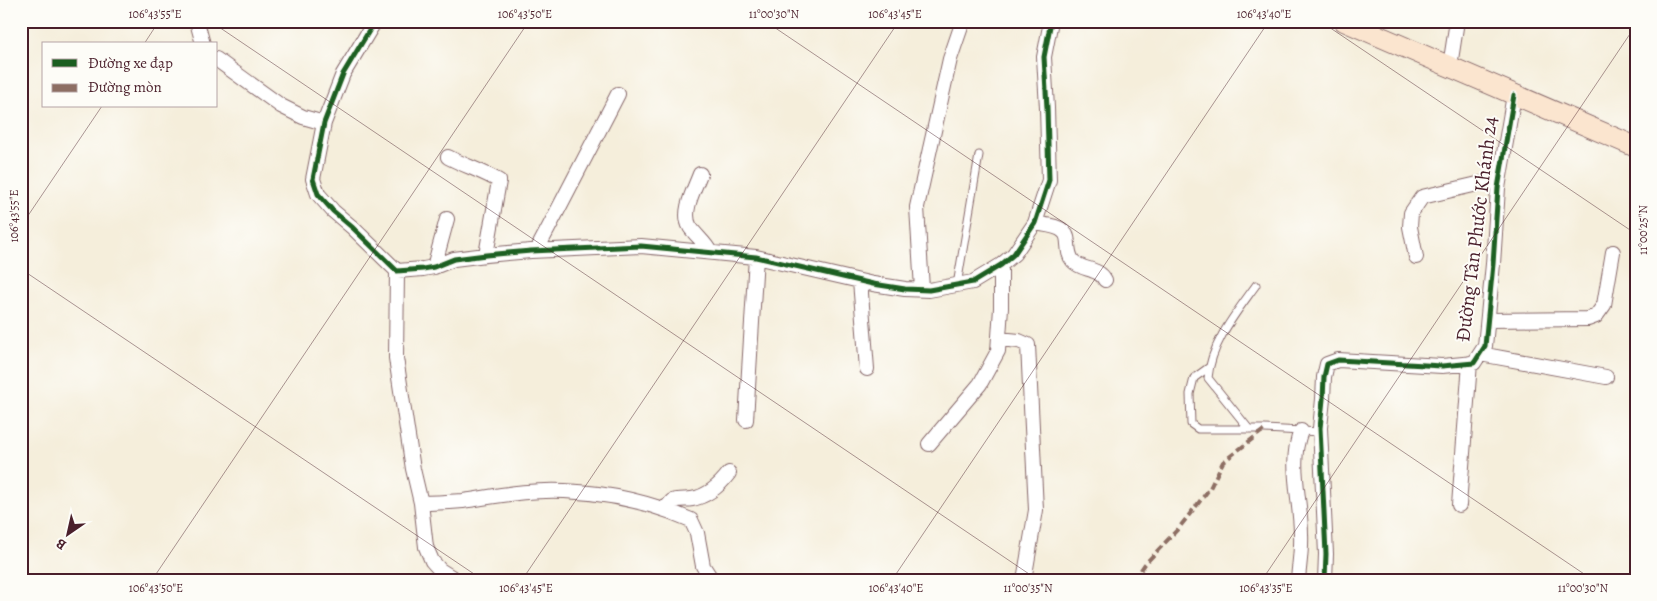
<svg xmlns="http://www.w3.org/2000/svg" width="1657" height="601" font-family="Alegreya,serif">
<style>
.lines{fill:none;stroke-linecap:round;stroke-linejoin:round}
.lane-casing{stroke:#866769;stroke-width:9}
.street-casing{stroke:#866769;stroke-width:16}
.secondary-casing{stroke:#866769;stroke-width:22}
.lane{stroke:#fff;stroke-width:7}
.street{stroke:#fff;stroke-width:14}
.secondary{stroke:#fbe5cf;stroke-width:20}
.quiet{stroke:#8d6e63;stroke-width:4;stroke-dasharray:8 4;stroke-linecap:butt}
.cycleway-casing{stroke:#fdfcf7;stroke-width:8}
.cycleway{stroke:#1b5e20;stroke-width:5}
.ticks{fill:none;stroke:#4a1f2b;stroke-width:1;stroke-opacity:0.45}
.labels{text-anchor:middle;stroke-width:4;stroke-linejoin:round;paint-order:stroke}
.street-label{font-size:20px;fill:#4a1f2b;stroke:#fdfcf7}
.neatline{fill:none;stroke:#4a1f2b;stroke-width:2}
.ticks-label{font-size:12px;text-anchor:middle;fill:#4a1f2b}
</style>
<rect width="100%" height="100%" fill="#fdfcf7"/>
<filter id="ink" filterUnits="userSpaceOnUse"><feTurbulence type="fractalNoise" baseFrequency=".02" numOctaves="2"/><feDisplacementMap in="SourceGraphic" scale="10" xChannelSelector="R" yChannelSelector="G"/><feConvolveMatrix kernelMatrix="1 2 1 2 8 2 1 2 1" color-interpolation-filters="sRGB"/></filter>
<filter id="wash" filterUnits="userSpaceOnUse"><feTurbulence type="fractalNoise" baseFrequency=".0096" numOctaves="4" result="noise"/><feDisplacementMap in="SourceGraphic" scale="20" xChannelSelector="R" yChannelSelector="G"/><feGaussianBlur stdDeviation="1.12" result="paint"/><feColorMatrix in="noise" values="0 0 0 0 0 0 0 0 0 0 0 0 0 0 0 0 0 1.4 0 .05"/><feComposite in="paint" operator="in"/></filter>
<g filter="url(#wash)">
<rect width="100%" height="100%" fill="#f5eedb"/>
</g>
<g filter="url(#ink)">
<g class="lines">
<defs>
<path id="lane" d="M957 285 979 155
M1208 368 1194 378 1190 394 1191 424 1198 429H1265L1320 432
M1249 429 1208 378C1211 343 1236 313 1256 285"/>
<path id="street" d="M375 21 343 74 324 123 313 179 318 194 333 211 353 228 397 271 423 269 434 267 454 259 486 255 531 251 641 246 756 257 873 284 905 289 929 290 973 282 1001 265 1014 254 1035 223 1049 180 1047 108 1044 57 1051 21
M197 22 203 44
M216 59 281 106 303 117 324 123
M1450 66 1457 21
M448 157C465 166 483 171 499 181L486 255
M700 174C695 188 681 212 690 227 696 236 705 242 710 252
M1035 223C1043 225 1058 225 1064 232 1071 238 1065 252 1073 261 1082 271 1098 267 1105 280
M540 250V244L549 227 618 94
M1416 257 1410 227 1411 213 1422 197 1499 179
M434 267 447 219
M397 271 396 358 413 469 421 503 426 547 432 561 440 570 456 580
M860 281 867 369
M922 289 917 207 950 59 963 21
M1488 320 1588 319 1596 316 1604 305 1613 252
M999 339 1019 341 1028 345 1036 510 1024 580
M1480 354 1606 377
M746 420 756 257
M929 444 980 384 998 351 1001 308V265
M421 503C435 503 449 502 463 501 497 496 531 489 565 491 609 493 650 502 691 520L697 533 703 566 712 580
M1459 505 1470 363
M665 509 672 501C679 499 686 500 692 499 708 496 720 485 729 473
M1298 580C1299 565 1302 549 1301 534 1301 500 1288 462 1301 431
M1325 580 1326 554 1320 428 1323 399 1324 377 1327 364 1338 360 1442 366 1474 363 1485 346 1493 264 1498 188 1514 95"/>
<path id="secondary" d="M1344 21 1636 147"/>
</defs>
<!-- lane casing -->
<use href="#lane" class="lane-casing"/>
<!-- street casing -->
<use href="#street" class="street-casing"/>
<!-- secondary casing -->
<use href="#secondary" class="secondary-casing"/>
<!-- lane -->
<use href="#lane" class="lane"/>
<!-- street -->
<use href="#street" class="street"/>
<!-- secondary -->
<use href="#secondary" class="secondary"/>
<!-- quiet -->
<path class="quiet" d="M1134 580 1145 564 1178 529 1197 505 1210 488 1223 462 1265 429"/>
<defs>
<path id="cycleway" d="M375 21 343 74 324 123 313 179 318 194 333 211 353 228 397 271 423 269 434 267 454 259 486 255 531 251 641 246 756 257 873 284 905 289 929 290 973 282 1001 265 1014 254 1035 223 1049 180 1047 108 1044 57 1051 21
M1325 580 1326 554 1320 428 1323 399 1324 377 1327 364 1338 360 1442 366 1474 363 1485 346 1493 264 1498 188 1514 95"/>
</defs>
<!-- cycleway casing -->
<use href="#cycleway" class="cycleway-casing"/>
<!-- cycleway -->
<use href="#cycleway" class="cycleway"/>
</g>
</g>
<!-- ticks -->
<path class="ticks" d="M210 21 1038 580M765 21 1593 580M1320 21 1636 234M144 44 159 21M21 226 102 106M21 269 483 580M152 580 529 21M522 580 899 21M892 580 1269 21M1262 580 1636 25M1632 580 1636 574"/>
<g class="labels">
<!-- street labels -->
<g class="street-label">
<text transform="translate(1476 229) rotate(-83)" y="7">Đường Tân Phước Khánh 24</text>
</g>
</g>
<!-- margin -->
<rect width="1657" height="601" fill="none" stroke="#fdfcf7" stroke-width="55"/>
<!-- legend -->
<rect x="42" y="42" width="175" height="65" fill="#fdfcf7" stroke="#b5a4a5"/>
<rect x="52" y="59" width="25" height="8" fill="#1b5e20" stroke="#b5a4a5"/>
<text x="88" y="68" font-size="15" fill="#4a1f2b">Đường xe đạp</text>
<rect x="52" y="84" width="25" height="8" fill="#8d6e63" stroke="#b5a4a5"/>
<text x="88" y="92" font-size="15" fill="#4a1f2b">Đường mòn</text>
<!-- north arrow -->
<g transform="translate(68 534) rotate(214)" stroke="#fdfcf7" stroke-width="4" paint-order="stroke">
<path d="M0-4L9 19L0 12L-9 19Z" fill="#4a1f2b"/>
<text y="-8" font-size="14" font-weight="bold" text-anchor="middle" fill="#4a1f2b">B</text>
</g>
<rect x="28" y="28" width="1602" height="546" class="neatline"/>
<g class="ticks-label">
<text x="155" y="18">106°43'55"E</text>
<text x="525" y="18">106°43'50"E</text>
<text x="774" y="18">11°00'30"N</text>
<text x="895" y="18">106°43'45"E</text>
<text x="1264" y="18">106°43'40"E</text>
<text transform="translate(14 216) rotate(-90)" y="4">106°43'55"E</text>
<text transform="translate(1643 230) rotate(-90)" y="4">11°00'25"N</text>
<text x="156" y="592">106°43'50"E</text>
<text x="526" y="592">106°43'45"E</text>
<text x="896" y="592">106°43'40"E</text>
<text x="1028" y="592">11°00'35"N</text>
<text x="1266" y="592">106°43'35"E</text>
<text x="1583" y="592">11°00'30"N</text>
</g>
</svg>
